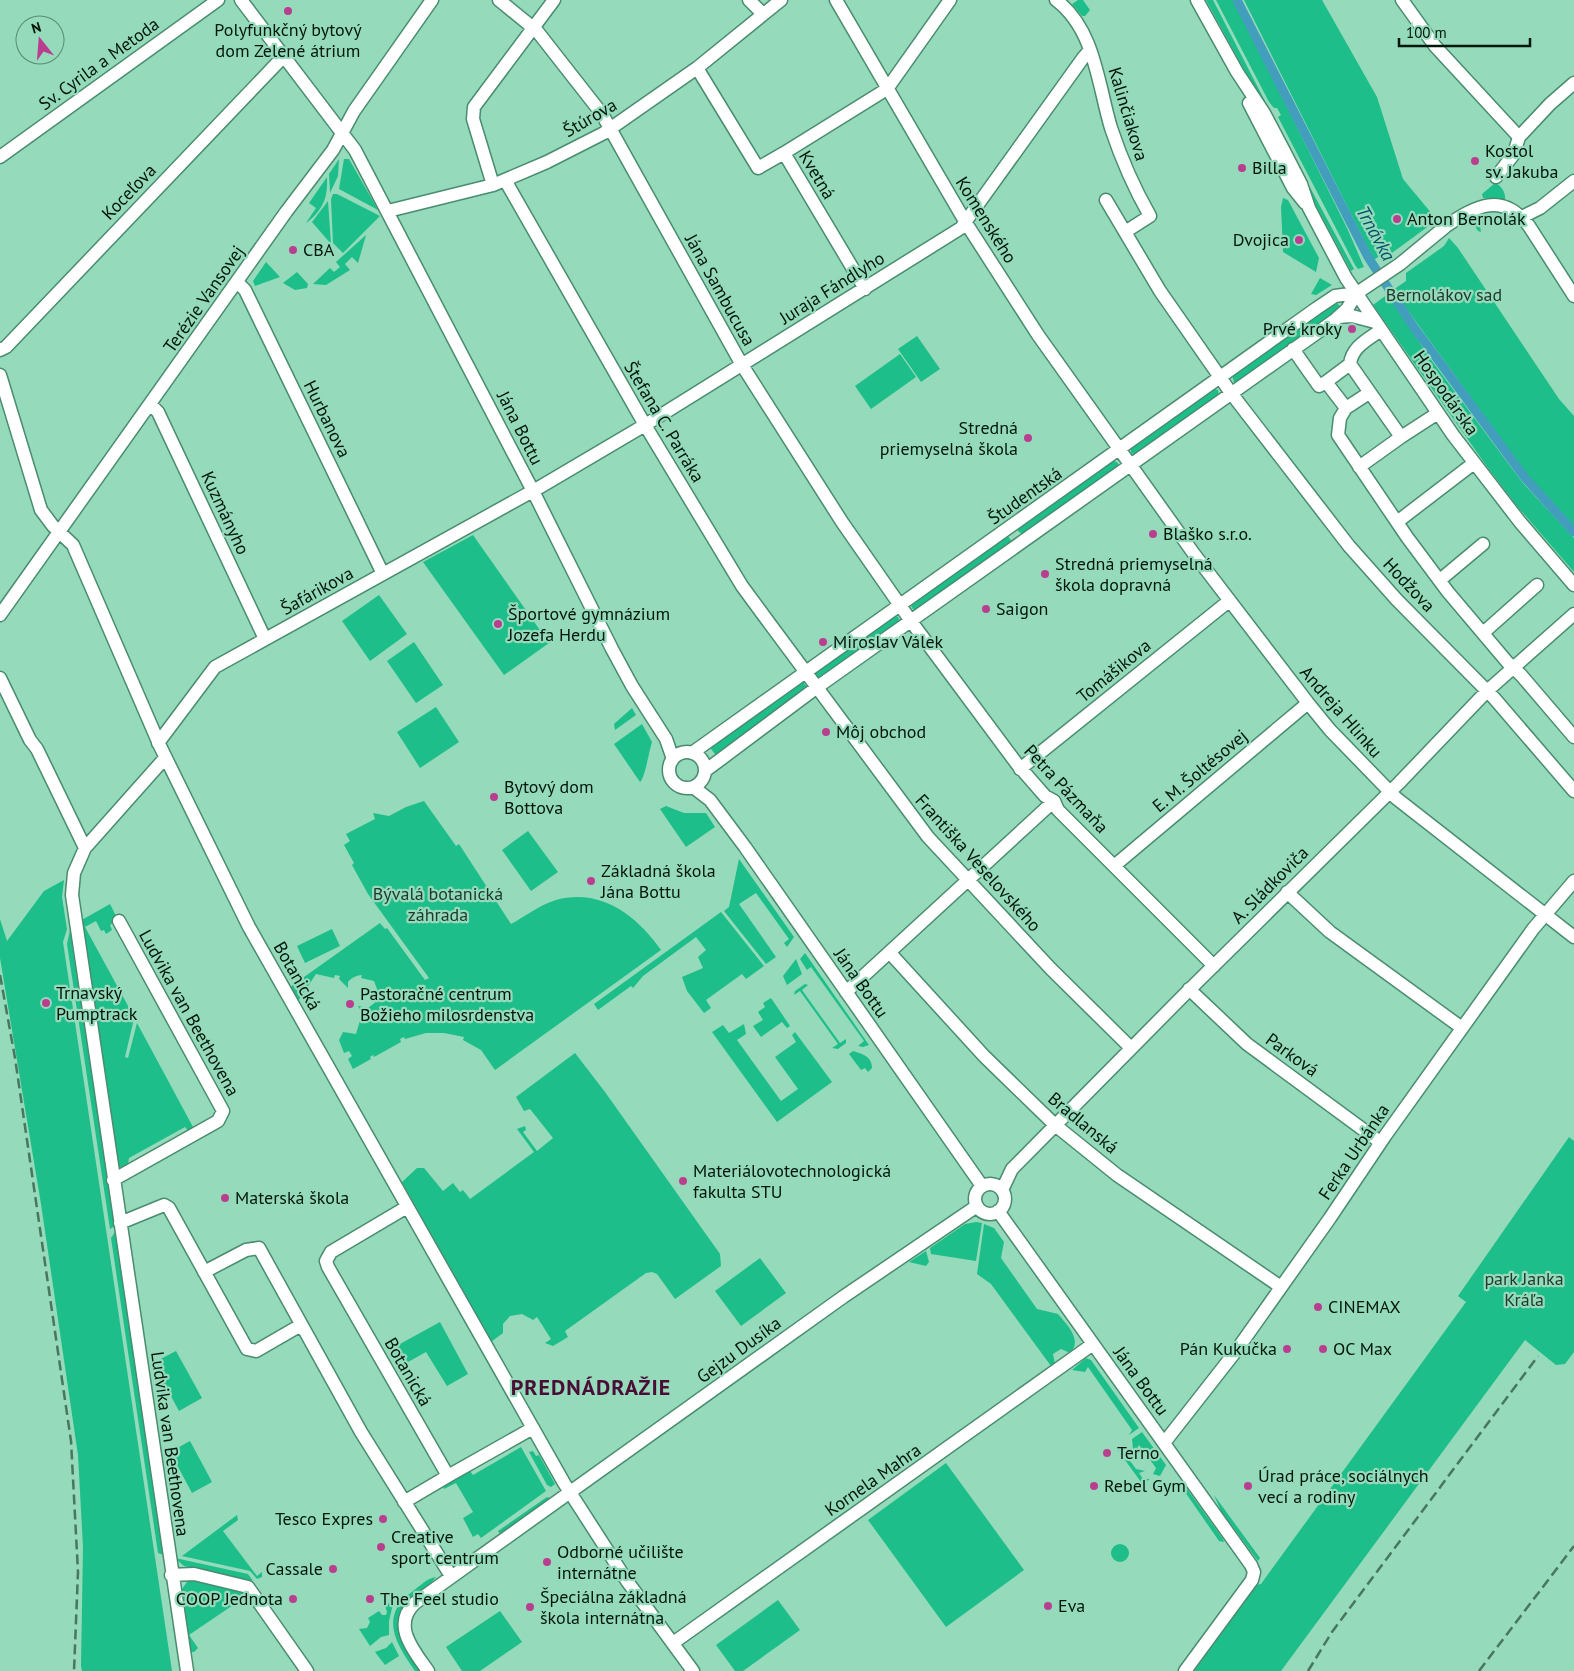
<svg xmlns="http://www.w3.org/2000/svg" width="1574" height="1671" font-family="'PT Sans',sans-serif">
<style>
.green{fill:#1ebe8a}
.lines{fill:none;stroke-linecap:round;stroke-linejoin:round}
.canal{stroke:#439ebe;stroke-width:9}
.minor-casing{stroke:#498c6f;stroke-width:15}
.minor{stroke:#fff;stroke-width:12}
.rail{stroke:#487660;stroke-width:2.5;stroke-dasharray:10 5;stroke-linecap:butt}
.poi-dot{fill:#ba3e8f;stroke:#95daba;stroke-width:2}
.labels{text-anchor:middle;stroke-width:4.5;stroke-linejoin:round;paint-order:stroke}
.poi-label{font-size:18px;fill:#00170c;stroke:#95daba;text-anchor:start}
.street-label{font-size:18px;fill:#00170c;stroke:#95daba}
.park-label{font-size:18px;fill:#1e382d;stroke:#95daba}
.water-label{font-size:19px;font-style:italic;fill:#005268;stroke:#95daba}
.district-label{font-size:22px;font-weight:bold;letter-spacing:1px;fill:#490e36;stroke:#95daba}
</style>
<rect width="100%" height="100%" fill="#95daba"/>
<!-- green -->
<path class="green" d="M1078 0H1083L1090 10 1085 16H1082L1072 4Z
M1206 0H1213L1267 105 1253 86Z
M1216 0H1234L1347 228 1364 267 1358 269 1355 265 1278 117 1281 115 1277 108H1274L1269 102Z
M1244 0H1322L1377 97 1403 179 1437 220 1385 258 1382 254 1374 260Z
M1292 154 1354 269 1351 271 1296 168Z
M339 159 338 176 330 193 329 174Z
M344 159H349L378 210 339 189Z
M327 177C328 198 323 210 306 223L316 208 309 203Z
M1495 183C1501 185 1506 193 1505 199L1500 200 1483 198 1482 194Z
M333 194H337L380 216 343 253 333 243 331 199Z
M1283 198 1288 200 1319 258 1316 272 1283 252 1281 207Z
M328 201 331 244 312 222Z
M1500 215 1510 219 1501 220 1497 216 1480 226 1481 232 1478 231 1472 221Z
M366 235 358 263 352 257 345 264 350 270 326 285 313 284 330 268 334 272 340 267 336 262Z
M1449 238 1458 248 1559 399 1574 416V526L1527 475 1393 290 1406 281V273L1444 246Z
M266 262 280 277 255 286 253 281Z
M297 272 308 284 307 288 295 290 283 283Z
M1320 278 1332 285 1316 295 1311 294Z
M1388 294 1429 357 1522 482 1574 538V572L1517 506 1488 468 1373 305Z
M1334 299 1342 309 1237 383 1234 382 1232 375Z
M917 336 940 369 921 382 898 349Z
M900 354 916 377 871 409 855 386Z
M1212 388 1218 390 1219 396 1136 455 1131 453V447Z
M1112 460 1118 463V468L1023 535 1018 531V528Z
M473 535 549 643 504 675 423 562Z
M1007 535 1013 543 915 611 912 608 911 603Z
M379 595 407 634 370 661 342 621Z
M893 615 898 617 900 622 818 679 816 677V671Z
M414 642 443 685 416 703 387 661Z
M802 681 807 687 717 757 709 746Z
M436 707 459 742 420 768 397 732Z
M632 708 636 715 615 730 614 724Z
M642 724 652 742C649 751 645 778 640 782L614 744Z
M424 801 456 846 459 844 511 924C526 916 539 905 556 900 601 888 636 915 661 950L495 1070 481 1050 463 1040 464 1037 444 1033H426L405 1039 404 1037 400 1039 401 1042 374 1057 373 1055 370 1057 371 1059 353 1069 348 1059 352 1056 349 1051 344 1053 339 1040 343 1032 356 1034 362 1014 358 1006 368 1008 377 1001 374 1000 377 989 374 981 361 978 362 975C357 975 351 978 348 982V988L339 979 340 976 335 975 334 978 316 974 298 1001 290 987 380 923 385 929 387 928 425 980 429 978 368 894 352 865 354 863 344 845 350 841 346 834 375 819 373 813 389 816 406 807Z
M666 806 684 813H706L715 827 686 847 660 809Z
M528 831 558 872 531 891 502 850Z
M739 859 794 937 787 947 784 943 789 939 756 893 739 904 776 957 766 964 724 911 729 907Z
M64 880 62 897 67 929 63 942 172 1671H82L81 1666 83 1547 78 1455 41 1204 0 958V919L7 941 44 891Z
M110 904 118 920 110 925 112 930 106 934 104 930 101 931 96 921 85 927 133 1015 130 1017 133 1023 125 1057 128 1058 137 1023 193 1127V1130L189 1132 185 1127 129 1158 128 1165 121 1168 117 1166 80 921Z
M721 912 764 966 746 979 742 974 706 1000 711 1008 704 1013 687 991 682 977 703 968 698 957 706 950 696 937 643 976 633 988 631 986 598 1010 594 1004Z
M332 929 340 946 305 963 297 946Z
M70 930 115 1226 110 1229 67 944Z
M805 953 869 1045 863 1047 858 1046 864 1041 811 967 807 970 800 959Z
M796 959 802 974 787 985 783 976Z
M805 984 808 985 802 990 840 1043 846 1039V1043L838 1049 832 1048 838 1044 800 991 794 995 795 991Z
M771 998 790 1026 787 1028 782 1022 761 1037 753 1026 763 1020 758 1012 765 1007 763 1003Z
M744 1024 746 1034 737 1040 781 1101 798 1089 775 1057 796 1042 792 1035 795 1032 832 1082 777 1122 712 1032 723 1025 729 1033Z
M853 1051C862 1054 872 1056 872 1068L868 1072 865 1068 861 1070 849 1054Z
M575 1053 605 1092 720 1254 721 1266 675 1299 657 1274 652 1272 646 1273 565 1331 568 1337 553 1346 545 1343 551 1339 537 1317 533 1320 522 1314 510 1316 503 1324V1333L491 1342 402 1182 417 1168H424L443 1191 453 1183 460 1192 463 1190 470 1199 534 1152 517 1129 525 1126 526 1130 523 1132 537 1151 553 1138 530 1109 524 1111 516 1097Z
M1569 1137 1574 1141V1352L1565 1364 1556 1365 1525 1340 1281 1671H1194L1256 1585 1261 1584 1466 1302 1458 1296Z
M976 1222 982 1223 976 1261 931 1254 930 1248 965 1224Z
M984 1224 994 1228 1004 1242 1001 1258 1037 1309 1058 1314C1067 1325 1083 1340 1070 1353L1061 1349 1053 1354 1055 1364 1051 1366 991 1284 977 1274Z
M115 1232 164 1555 158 1553 111 1238Z
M926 1251 929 1262 926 1266 909 1262Z
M760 1258 786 1293 741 1326 715 1291Z
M440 1322 468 1374 447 1386 426 1352 399 1367 389 1350Z
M176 1351 202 1398 179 1411 153 1363Z
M1086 1358 1091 1360 1139 1428 1129 1435 1132 1430 1088 1367 1085 1372 1072 1370Z
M1142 1432 1166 1465 1160 1476 1153 1474 1156 1468 1139 1445 1136 1450 1133 1449 1132 1439Z
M190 1441 212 1482 192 1493 170 1452Z
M521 1447 546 1491 481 1538 478 1534 473 1537 463 1518 473 1512 456 1483 444 1489 443 1486 470 1471 473 1475Z
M1121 1447 1131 1453 1125 1454 1136 1469 1145 1471 1139 1473 1143 1479H1150L1144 1483 1141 1482 1117 1449Z
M533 1451 536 1456 539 1455 555 1484 551 1487 547 1485 529 1452Z
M946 1463 1024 1570 946 1627 868 1520Z
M1187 1489 1223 1539 1224 1542 1219 1541 1185 1492Z
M1214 1495 1260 1558 1258 1561 1221 1511Z
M547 1497 550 1498 500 1534 498 1531Z
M237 1515 238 1520 223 1531 257 1576 262 1572V1577L257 1579 250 1571 182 1556Z
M1111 1553a9 9 0 1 1 18 0a9 9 0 1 1-18 0Z
M175 1558 248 1574 253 1581 184 1566Z
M436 1577C429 1587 417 1592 409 1600 383 1626 409 1648 420 1671H415C396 1644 378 1616 413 1591 420 1586 427 1578 436 1577Z
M193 1579 229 1586V1589L242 1592 247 1596 242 1600 246 1605 244 1606 239 1601 189 1635 198 1648 194 1652H188L179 1593 187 1582Z
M394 1600 389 1621V1635L381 1637 370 1646 359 1629 367 1628 370 1622 368 1618 379 1611 382 1615H386L387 1612 385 1606Z
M778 1600 800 1630 743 1671H735L716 1645Z
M500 1611 522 1642 480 1671H462L446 1647Z
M392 1642 399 1656 385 1665 375 1652 386 1648Z"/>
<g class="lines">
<!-- canal -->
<path class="canal" d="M1237 0 1368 257 1413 326 1525 478 1574 532"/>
<defs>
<path id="minor" d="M241 0 355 150 533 491 612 649 632 686 666 739 673 759
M499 0 537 31 602 114 742 365 842 522 913 624 1017 764 1045 796 1054 801 1058 810 1214 966
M749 0 763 14
M836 0 966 223 1038 335 1194 554 1308 703 1330 730 1396 798 1574 937
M1056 0C1095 29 1098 85 1111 128 1121 158 1134 188 1150 216L1125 232
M1197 0 1237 72 1264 113 1283 149 1301 184 1309 208 1346 278 1453 435 1520 522 1574 585
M1402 0 1435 46 1519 137
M697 68 758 168 784 153 865 289
M1249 103 1293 188 1305 203
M784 153 887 89 950 0
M0 157 218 0
M1496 177 1514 154 1519 137 1550 104 1574 83
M505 180 645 425 742 586 767 620 928 837 1051 969 1131 1048
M493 185 473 119 474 107 554 0
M1106 200 1160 291 1231 393 1349 546 1397 600 1494 698 1574 791
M388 211 493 185 547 162 604 133 697 68 781 0
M1522 217 1540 208 1574 181
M1446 226C1476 206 1502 191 1529 226L1574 296
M237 282 245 290 383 574
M1338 317 1352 316 1375 322
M1293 349 1319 386 1326 382 1346 408 1340 418 1338 435 1407 537 1448 592 1508 663 1521 675 1574 737
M0 350 6 347 283 57
M1350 364C1352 347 1367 340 1381 330
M0 375 41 510 53 526 73 545 160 746 249 927 564 1483 627 1581 693 1671
M1326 382 1350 364 1401 437 1359 467
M150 404 158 412 265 639
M1346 408 1369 393
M1401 437 1438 413
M1397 522 1474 463
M1440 580 1483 544
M0 615 286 212 333 150 354 111 432 0
M1483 633 1537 585
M0 678 30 740 37 749 85 848
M158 743 215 667 540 487 645 425 961 228 1083 58 1090 50
M669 770a18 18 0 1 1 36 0a18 18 0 1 1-36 0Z
M692 753 1317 308 1335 296 1357 293
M165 758 85 848 74 873 72 895 187 1671
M1020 769 1229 601
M705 771 816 688 1335 320 1347 309 1357 293 1400 264 1445 227
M693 787 710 800 745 847 982 1186
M1114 866 1308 703
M1287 892 1330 932 1462 1028
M890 953 984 1056 1055 1125 1117 1175 1281 1287
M1189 989 1247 1044 1380 1142
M846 992 1054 801
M113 1180 218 1121 223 1111 119 921
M975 1199a15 15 0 1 1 30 0a15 15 0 1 1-30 0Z
M1002 1190 1012 1169 1185 994 1399 783 1487 691 1574 614
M407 1207 331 1252 326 1261 328 1267 448 1476 533 1428
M998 1211 1251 1565 1254 1572 1252 1580 1185 1671
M120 1223 164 1205 169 1208 247 1349 256 1351 301 1325
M204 1272 246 1250 259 1248 361 1432 451 1576
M1164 1443 1236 1351 1330 1218 1385 1136 1533 929 1574 881
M404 1502 448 1476
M171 1575 194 1574 248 1587 307 1671
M673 1643 1093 1344
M428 1671C414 1651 391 1625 415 1603L843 1297 977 1206"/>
</defs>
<!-- minor casing -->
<use href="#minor" class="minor-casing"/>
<!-- minor -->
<use href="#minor" class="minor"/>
<!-- rail -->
<path class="rail" d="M0 975 15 1058 71 1441 78 1572 74 1671
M1308 1671 1332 1632 1538 1356
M1479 1671 1574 1546"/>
</g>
<!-- markers -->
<g class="poi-dot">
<circle cx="288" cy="11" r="5"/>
<circle cx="1475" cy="161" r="5"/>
<circle cx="1242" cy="168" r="5"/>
<circle cx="1397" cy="219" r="5"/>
<circle cx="1299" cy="240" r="5"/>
<circle cx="293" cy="250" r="5"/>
<circle cx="1352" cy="329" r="5"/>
<circle cx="1028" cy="438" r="5"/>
<circle cx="1153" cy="534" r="5"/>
<circle cx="1045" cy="574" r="5"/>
<circle cx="986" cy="609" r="5"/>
<circle cx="498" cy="624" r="5"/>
<circle cx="823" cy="642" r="5"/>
<circle cx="826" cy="732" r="5"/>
<circle cx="494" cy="797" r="5"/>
<circle cx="591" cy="881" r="5"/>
<circle cx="46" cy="1003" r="5"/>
<circle cx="350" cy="1004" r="5"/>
<circle cx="683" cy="1181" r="5"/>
<circle cx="225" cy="1198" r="5"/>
<circle cx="1318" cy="1307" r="5"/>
<circle cx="1287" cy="1349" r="5"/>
<circle cx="1323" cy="1349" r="5"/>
<circle cx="1107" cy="1453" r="5"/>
<circle cx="1094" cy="1486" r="5"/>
<circle cx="1248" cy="1486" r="5"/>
<circle cx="383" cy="1519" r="5"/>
<circle cx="381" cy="1547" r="5"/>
<circle cx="547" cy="1562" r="5"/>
<circle cx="333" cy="1569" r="5"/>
<circle cx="293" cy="1599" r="5"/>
<circle cx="370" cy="1599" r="5"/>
<circle cx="1048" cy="1606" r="5"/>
<circle cx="530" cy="1607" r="5"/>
</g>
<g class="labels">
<!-- poi labels -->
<g class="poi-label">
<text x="288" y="36" text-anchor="middle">Polyfunkčný bytový<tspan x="288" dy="21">dom Zelené átrium</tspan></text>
<text x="1485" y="157">Kostol<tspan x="1485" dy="21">sv. Jakuba</tspan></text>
<text x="1252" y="174">Billa</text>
<text x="1407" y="225">Anton Bernolák</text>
<text x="1289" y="246" text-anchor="end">Dvojica</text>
<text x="303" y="256">CBA</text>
<text x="1342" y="335" text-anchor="end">Prvé kroky</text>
<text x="1018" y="434" text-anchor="end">Stredná<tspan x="1018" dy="21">priemyselná škola</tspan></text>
<text x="1163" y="540">Blaško s.r.o.</text>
<text x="1055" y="570">Stredná priemyselná<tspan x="1055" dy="21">škola dopravná</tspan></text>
<text x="996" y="615">Saigon</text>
<text x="508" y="620">Športové gymnázium<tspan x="508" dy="21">Jozefa Herdu</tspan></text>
<text x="833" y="648">Miroslav Válek</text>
<text x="836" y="738">Môj obchod</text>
<text x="504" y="793">Bytový dom<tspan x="504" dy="21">Bottova</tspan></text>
<text x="601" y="877">Základná škola<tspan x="601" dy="21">Jána Bottu</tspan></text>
<text x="56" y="999">Trnavský<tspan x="56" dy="21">Pumptrack</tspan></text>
<text x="360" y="1000">Pastoračné centrum<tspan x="360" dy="21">Božieho milosrdenstva</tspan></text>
<text x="693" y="1177">Materiálovotechnologická<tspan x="693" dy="21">fakulta STU</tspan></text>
<text x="235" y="1204">Materská škola</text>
<text x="1328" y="1313">CINEMAX</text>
<text x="1277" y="1355" text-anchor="end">Pán Kukučka</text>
<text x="1333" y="1355">OC Max</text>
<text x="1117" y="1459">Terno</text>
<text x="1258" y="1482">Úrad práce, sociálnych<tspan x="1258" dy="21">vecí a rodiny</tspan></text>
<text x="1104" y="1492">Rebel Gym</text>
<text x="373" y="1525" text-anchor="end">Tesco Expres</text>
<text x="391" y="1543">Creative<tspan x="391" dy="21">sport centrum</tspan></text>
<text x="557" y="1558">Odborné učilište<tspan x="557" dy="21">internátne</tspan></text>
<text x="323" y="1575" text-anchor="end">Cassale</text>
<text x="540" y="1603">Špeciálna základná<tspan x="540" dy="21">škola internátna</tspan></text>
<text x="283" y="1605" text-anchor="end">COOP Jednota</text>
<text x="380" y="1605">The Feel studio</text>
<text x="1058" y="1612">Eva</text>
</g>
<!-- street labels -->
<g class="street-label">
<text transform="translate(99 64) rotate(-36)" y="6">Sv. Cyrila a Metoda</text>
<text transform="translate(1128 114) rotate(73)" y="6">Kalinčiakova</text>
<text transform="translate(590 118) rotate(-30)" y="6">Štúrova</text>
<text transform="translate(817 175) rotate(59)" y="6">Kvetná</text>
<text transform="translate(129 192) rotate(-46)" y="6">Koceľova</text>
<text transform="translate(986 220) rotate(58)" y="6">Komenského</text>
<text transform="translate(832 288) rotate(-32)" y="6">Juraja Fándlyho</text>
<text transform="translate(720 290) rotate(61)" y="6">Jána Sambucusa</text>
<text transform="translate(204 299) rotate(-55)" y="6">Terézie Vansovej</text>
<text transform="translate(1446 393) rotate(55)" y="6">Hospodárska</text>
<text transform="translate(327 419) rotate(64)" y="6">Hurbanova</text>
<text transform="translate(664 422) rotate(59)" y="6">Štefana C. Parráka</text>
<text transform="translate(520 428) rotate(63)" y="6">Jána Bottu</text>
<text transform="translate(1025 496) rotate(-35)" y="6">Študentská</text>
<text transform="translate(225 513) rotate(65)" y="6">Kuzmányho</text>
<text transform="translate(1409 585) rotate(47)" y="6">Hodžova</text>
<text transform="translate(317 591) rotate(-29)" y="6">Šafárikova</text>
<text transform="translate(1114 671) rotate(-39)" y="6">Tomášikova</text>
<text transform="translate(1341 712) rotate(49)" y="6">Andreja Hlinku</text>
<text transform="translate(1200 771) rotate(-40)" y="6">E. M. Šoltésovej</text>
<text transform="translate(1066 789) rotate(47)" y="6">Petra Pázmaňa</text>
<text transform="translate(978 863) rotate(48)" y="6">Františka Veselovského</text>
<text transform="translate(1270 885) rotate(-45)" y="6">A. Sládkoviča</text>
<text transform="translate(297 976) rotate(60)" y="6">Botanická</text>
<text transform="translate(861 983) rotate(55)" y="6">Jána Bottu</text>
<text transform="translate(189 1013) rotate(61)" y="6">Ludvika van Beethovena</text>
<text transform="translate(1292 1055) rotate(36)" y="6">Parková</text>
<text transform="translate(1083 1123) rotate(40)" y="6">Bradlanská</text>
<text transform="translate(1354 1152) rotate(-56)" y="6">Ferka Urbánka</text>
<text transform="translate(739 1350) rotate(-36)" y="6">Gejzu Dusíka</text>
<text transform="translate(408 1372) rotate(60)" y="6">Botanická</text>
<text transform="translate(1141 1381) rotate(54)" y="6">Jána Bottu</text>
<text transform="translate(170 1444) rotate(82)" y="6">Ludvika van Beethovena</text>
<text transform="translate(873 1480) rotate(-35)" y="6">Kornela Mahra</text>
</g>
<!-- park labels -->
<g class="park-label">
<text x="1444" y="301">Bernolákov sad</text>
<text x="438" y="900">Bývalá botanická<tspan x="438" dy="21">záhrada</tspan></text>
<text x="1524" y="1285">park Janka<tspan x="1524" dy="21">Kráľa</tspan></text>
</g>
<!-- water labels -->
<g class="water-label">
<text transform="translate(1376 233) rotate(61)" y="7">Trnávka</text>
</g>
<!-- district labels -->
<g class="district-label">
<text x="591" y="1395">PREDNÁDRAŽIE</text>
</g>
</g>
<!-- north arrow -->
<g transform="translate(40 40) rotate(343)"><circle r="24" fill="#95daba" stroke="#598c74"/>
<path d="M0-4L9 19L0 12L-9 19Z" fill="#ba3e8f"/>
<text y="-8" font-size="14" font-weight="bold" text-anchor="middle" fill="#00170c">N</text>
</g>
<!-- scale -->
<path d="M1399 38v8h131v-8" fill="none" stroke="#00170c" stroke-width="2.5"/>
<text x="1406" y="38" font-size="15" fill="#00170c" stroke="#95daba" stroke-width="4" paint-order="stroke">100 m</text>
</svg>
